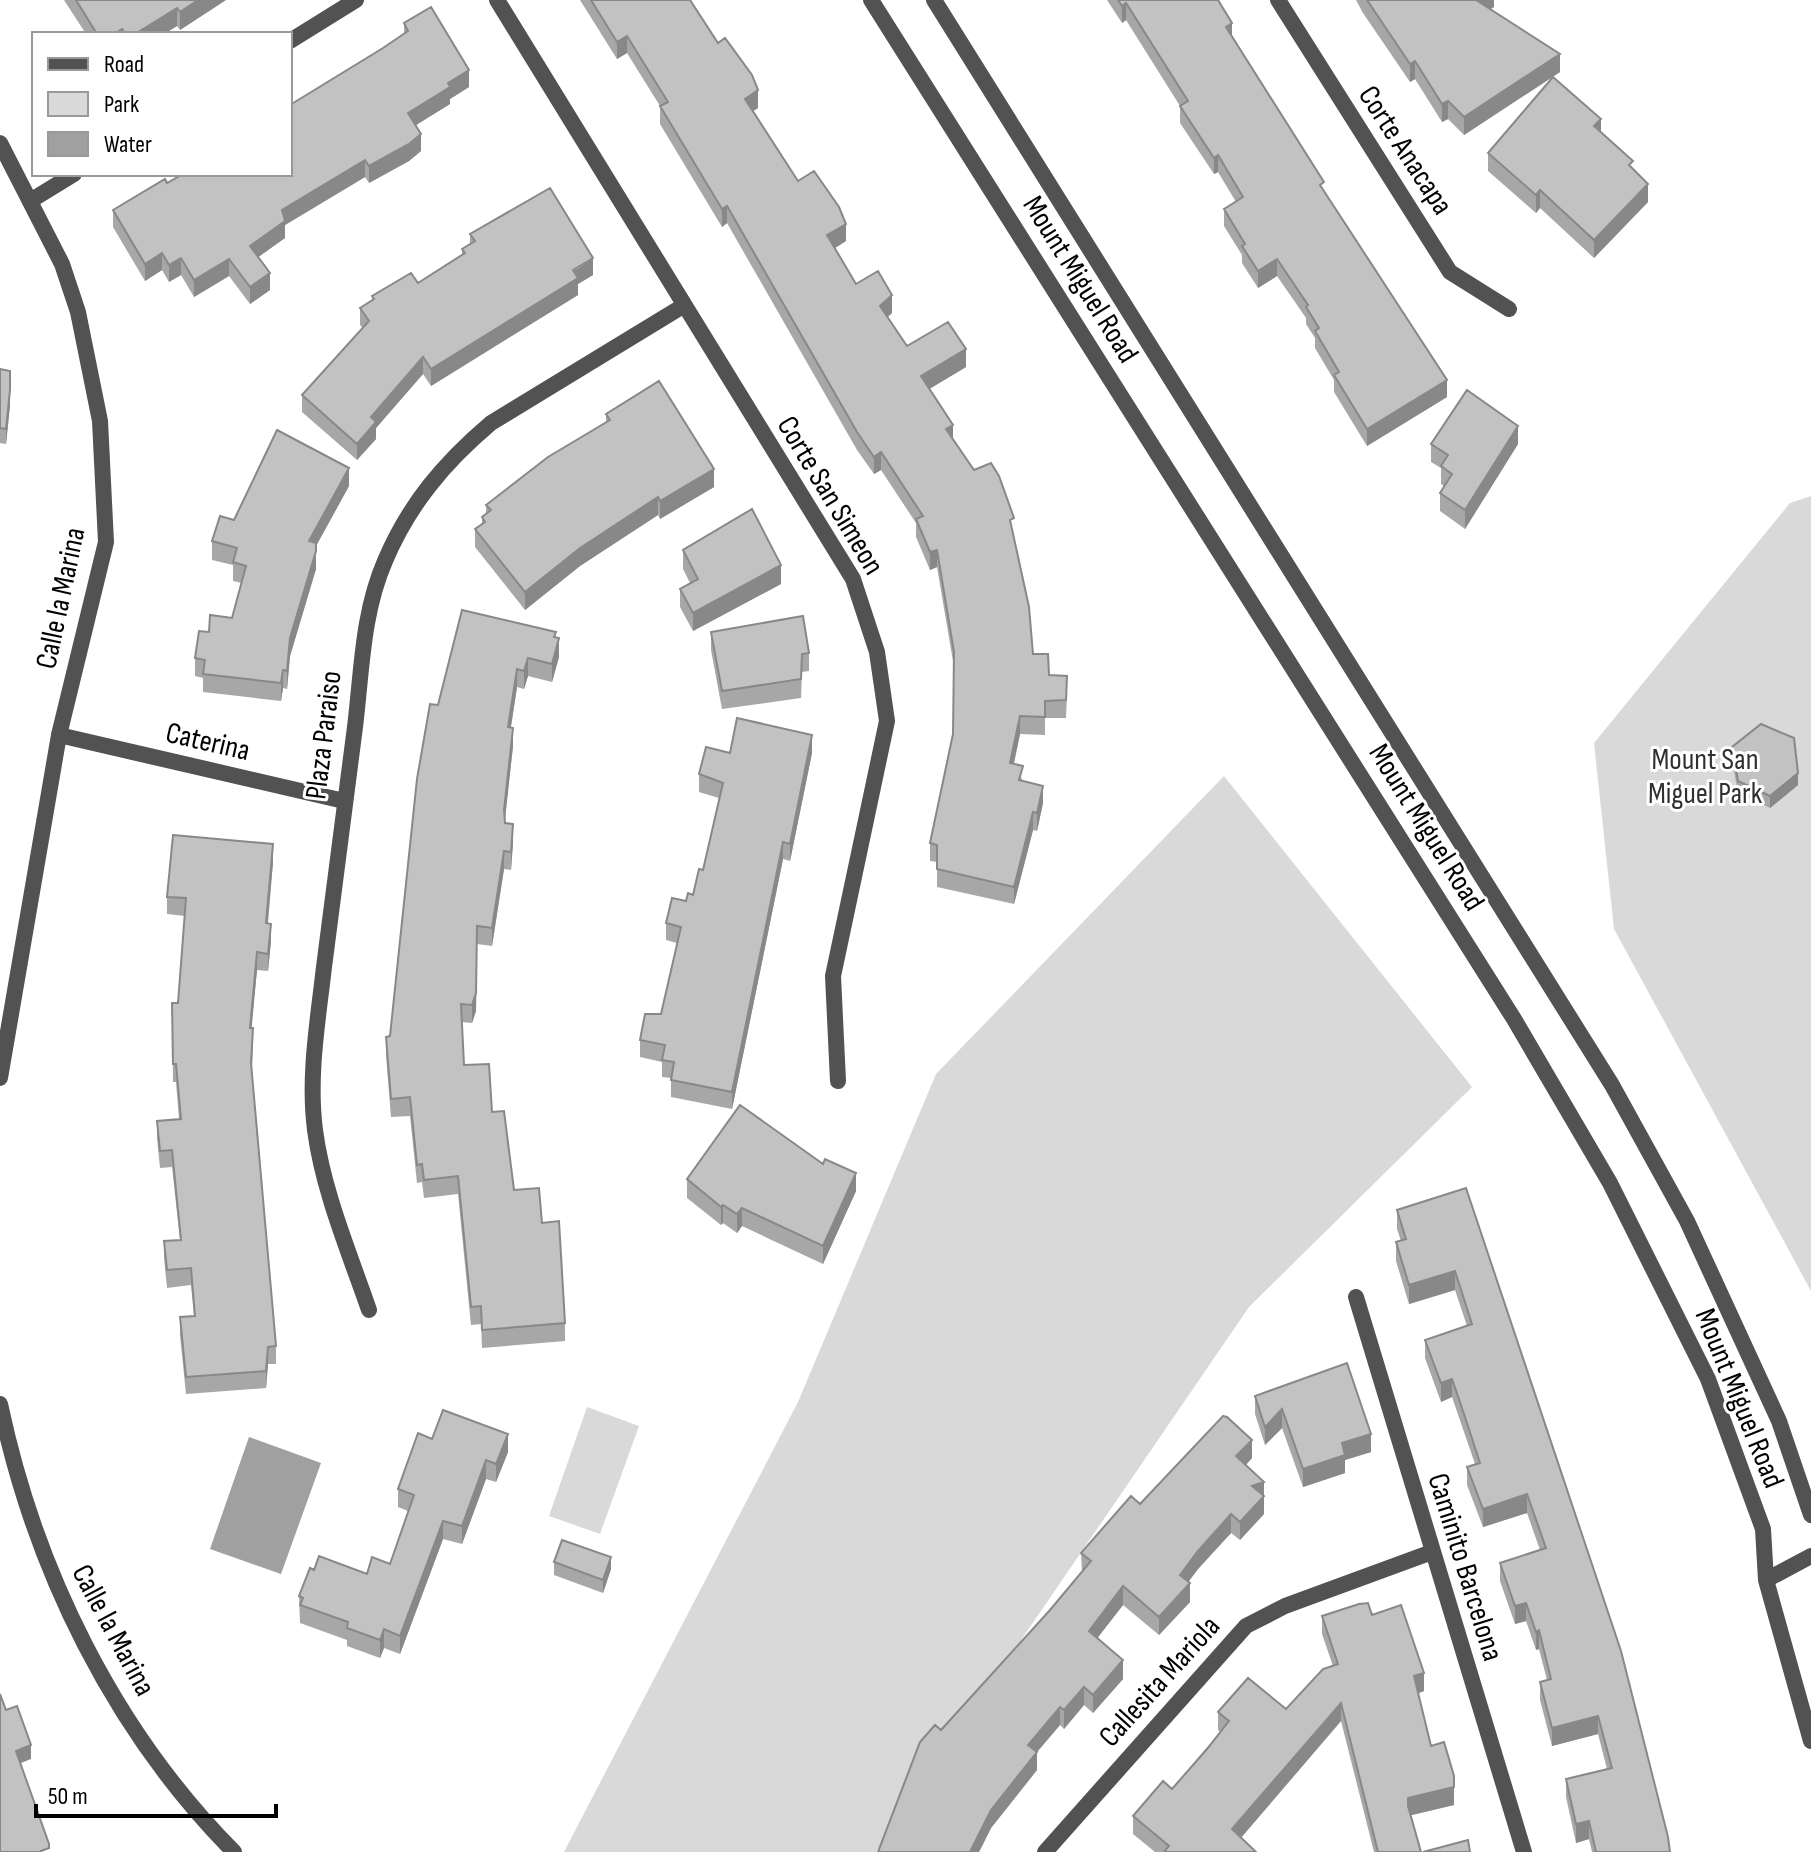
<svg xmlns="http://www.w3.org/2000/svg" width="1811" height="1852" font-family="'Sofia Sans Condensed',sans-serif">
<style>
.green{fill:#d9d9d9}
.water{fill:#a0a0a0}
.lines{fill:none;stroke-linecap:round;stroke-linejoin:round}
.minor{stroke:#525252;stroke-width:16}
.tertiary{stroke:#525252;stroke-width:16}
.wall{fill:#a7a7a7}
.shaded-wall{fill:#888}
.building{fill:#c2c2c2;stroke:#888;stroke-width:2}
.labels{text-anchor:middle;stroke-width:6;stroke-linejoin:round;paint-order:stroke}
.street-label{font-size:30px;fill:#000;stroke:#fff}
.park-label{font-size:30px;fill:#303030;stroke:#fff}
</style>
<rect width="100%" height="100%" fill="#fff"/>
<!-- green -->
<path class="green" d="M1811 496V1291L1614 929 1594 743 1790 503Z
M1224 776 1472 1087 1249 1307 876 1852H564L798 1402 936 1074Z
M587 1407 639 1426 600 1534 549 1516Z"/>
<!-- water -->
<path class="water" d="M249 1437 321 1463 281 1574 210 1549Z"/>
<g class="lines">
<!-- minor -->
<path class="minor" d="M497 0 853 579 877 652 887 721 833 976 838 1081
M1278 0 1450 272 1509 309
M290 41 356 0
M30 201 74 174
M59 735 344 801
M1356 1297 1524 1852
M369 1310C349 1252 323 1191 315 1130 308 1076 318 1020 324 967 334 887 345 807 355 727 362 670 362 614 385 561 409 504 445 462 491 423L683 306
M1045 1852 1246 1626 1285 1606 1432 1552"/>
<!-- tertiary -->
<path class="tertiary" d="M871 0 1514 1019 1610 1183 1708 1379 1763 1529 1766 1580 1811 1741
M934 0 1612 1085 1687 1221 1779 1421 1811 1515
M0 143 62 264 78 312 100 421 106 542 59 735 0 1078
M0 1404C35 1570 114 1731 234 1852
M1766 1580 1811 1556"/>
</g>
<!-- wall -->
<path class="wall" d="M64 0H226L180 30 177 26 164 34H86Z
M580 0H690L758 108 753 111 798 181 846 241 835 248 856 284 892 313 888 317 907 346 966 367 929 389 953 439 1014 536 1033 654 1049 675 1067 693 1066 718H1045V735L1020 734 1014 764 1023 781 1043 803 1037 831 1033 830 1014 904 937 887V862L930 861V843L953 734 954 667 937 567 930 570 916 537V523L881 470 874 474 857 450 727 223 722 227 660 124V106L627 53 617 59Z
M1107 0H1218L1232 36 1447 397 1367 446 1334 392V380L1315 348V338L1306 324V318L1277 276 1258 288 1242 263V255L1224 226V209L1236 202 1218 172 1214 174 1180 123V106L1126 20 1122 23Z
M1356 0H1494V7L1490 9 1560 72 1464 135 1448 119 1442 122 1415 79 1410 82 1363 13Z
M404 23 469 87 450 99V104L416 125 421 151 409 161 369 183 365 177 285 225V238L258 257 270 290 250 304 229 276 194 297 181 275 169 282 162 270 145 281 113 227V210L167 183 290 174 383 48 404 34Z
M1488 153 1633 169 1648 202 1594 258 1540 208 1536 213 1488 171Z
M470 234 593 275 578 284V295L431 386 423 374 376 428V439L357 460 302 412V395L363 328 360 325V308L372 300V296L418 283 462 255V249L470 244Z
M0 369 10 371V405L6 444 0 443Z
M606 414 714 487 660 519 658 515 580 566 525 610 475 547V529L482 524V517L486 514V505L606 422Z
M1431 444H1518L1465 529 1440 511V493L1444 486 1441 484V468L1431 462Z
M349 486 316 546V569L290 656 287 689 283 688 281 701 203 692V678L195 676V658L209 632 232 618 242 583 233 581V565L212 560V541L234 520Z
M683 550 781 584 693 631 680 607V589L690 583 683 569Z
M711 632 809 653V671L802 672 801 698 722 709 711 650Z
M556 638 559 657 552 682 528 676 524 689 517 687 511 727 513 746 505 818V823L513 842 511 870 504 869 492 946 477 944 476 1011 472 1023 462 1022 464 1065 492 1112 514 1190 542 1223 565 1323V1341L482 1348 481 1324 471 1325 458 1194 424 1198 422 1182 417 1183 410 1116 391 1117 386 1055V1037L390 1036 438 705Z
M1732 747 1798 785 1770 808 1738 793 1732 760Z
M730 753H812L790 861 783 859 732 1109 671 1097V1078L662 1077V1062L640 1057V1040L661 1014 677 943 666 940V923L693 895 703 870 719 798 699 792V774Z
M273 862 268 923 271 941 268 971 257 970 251 1028 253 1046 252 1070 276 1346V1364H268L266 1388 186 1394 180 1335V1317L194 1316 191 1285 167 1288 164 1258V1241L180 1240 172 1167 160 1168 157 1138V1121L179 1119 176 1082H173L172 1003H178L185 916 167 914V897Z
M687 1179 856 1191 823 1264 742 1226 737 1233 723 1223 721 1225 687 1198Z
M1466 1188 1670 1852H1592L1589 1839 1576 1843 1566 1797V1779L1607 1769 1598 1734 1552 1746 1540 1700V1682L1547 1680 1539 1649 1536 1650 1526 1621 1515 1624 1500 1581V1563L1540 1550 1527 1513 1483 1527 1467 1485V1467L1475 1464 1463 1429 1452 1397 1441 1402 1425 1358V1340L1467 1326 1455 1290 1409 1304 1396 1261V1242L1401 1241 1397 1229V1210Z
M1255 1396 1371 1452 1345 1460V1473L1303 1487 1282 1428 1265 1445 1255 1414Z
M432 1439 508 1452 496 1482 486 1479 462 1544 443 1539 400 1654 384 1648 380 1658 347 1646V1640L300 1623 299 1596 314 1570 367 1574 390 1564 408 1511 398 1507V1489Z
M1252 1458 1246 1465 1264 1500V1514L1240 1540 1231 1533 1198 1569 1188 1582 1190 1602 1159 1635 1123 1605 1097 1638 1123 1679 1093 1713 1084 1705 1064 1729 1060 1725 1037 1752V1770L991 1828 979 1852H878L941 1730 1050 1610 1082 1572 1081 1553 1140 1504Z
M554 1562 611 1569 603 1593 554 1575Z
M1372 1615 1424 1691 1418 1693 1431 1746 1454 1805 1411 1815 1421 1852H1374L1341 1721 1241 1838 1256 1852H1155L1133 1834V1816L1172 1789 1220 1732 1218 1730V1712L1286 1709 1333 1666 1322 1634V1616Z"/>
<!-- shaded-wall -->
<path class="shaded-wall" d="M198 0H226L180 30V12Z
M1476 0H1494V7L1476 18Z
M1126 3V20L1122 23V6Z
M177 8V26L164 34H135Z
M1232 23V40L1226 27Z
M627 36V53L617 59V42Z
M1560 54V72L1464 135V117Z
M1415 61V79L1410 82V64Z
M469 70V87L450 99V104L408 130V113L448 83Z
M758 90V108L745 116V99Z
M1448 101V119L1442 122V104Z
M1601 119V137L1594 126Z
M421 134V151L409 161 369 183V166Z
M1218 155V172L1214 174V158Z
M365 160V177L285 225V238L250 263V246L282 210Z
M1648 184V202L1594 258V240Z
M1540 190V208L1536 213V195Z
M727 206V223L722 227V209Z
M846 224V241L827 253V235Z
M162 253V270L145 281V264Z
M181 258V275L169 282V265Z
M593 258V275L578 284V295L431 386V369Z
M229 259V276L194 297V280Z
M1277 259V276L1258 288V271Z
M270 273V290L250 304V287Z
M892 295V313L880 323V306Z
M966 349V367L921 394V376Z
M423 357V374L376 428V439L357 460V444L371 417Z
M1447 380V397L1367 446V429Z
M10 390V405L6 444V429Z
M953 425V442L946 429Z
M1518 426V444L1465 529V510Z
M881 452V470L874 474V457Z
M349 468V486L316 546V569L290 656 287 689V671L290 638 309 541Z
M714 469V487L660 519V501Z
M658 497V515L580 566 525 610V592L580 548Z
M937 550V567L930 570V552Z
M781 565V584L693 631V613Z
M556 632V650L559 638V657L552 682V664Z
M528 658V676L524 689V671Z
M517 669V687L508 745V727Z
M283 670V688L281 701V683Z
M1020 716V734L1010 780V763Z
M513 728V746L504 828V810Z
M812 735V753L790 861V844Z
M1798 773V785L1770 808V796Z
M1043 786V803L1037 831V813Z
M1033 812V830L1014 904V887Z
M513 824V842L511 870V852Z
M783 842V859L732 1109V1092Z
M273 844V862L266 940V923Z
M504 851V869L492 946V928Z
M271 924V941L268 971V954Z
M477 926 476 1011 472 1023V1005Z
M257 952V970L250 1046V1028Z
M856 1173V1191L823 1264V1246Z
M723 1205V1223L721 1225V1207Z
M742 1208V1226L737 1233V1214Z
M1455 1271V1290L1409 1304V1285Z
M268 1347V1364L266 1388V1371Z
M1452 1379V1397L1441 1402V1383Z
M1282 1409V1428L1265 1445V1427Z
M508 1434V1452L496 1482V1464Z
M1371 1434V1452L1345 1460V1473L1303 1487V1469L1342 1443Z
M1252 1440V1458L1236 1475V1456Z
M486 1460V1479L462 1544V1526Z
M1264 1482V1514L1240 1540V1522L1252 1486Z
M1527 1494V1513L1483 1527V1509Z
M1231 1514V1533L1198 1569 1180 1593V1575L1198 1551Z
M443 1521V1539L400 1654V1636Z
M611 1557V1569L603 1593V1580Z
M1190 1583V1602L1159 1635V1617Z
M1123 1586V1605L1089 1649V1631Z
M1526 1603V1621L1515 1624V1606Z
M384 1629V1648L380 1658V1640Z
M1539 1630V1649L1536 1650V1632Z
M1123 1660V1679L1093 1713V1695Z
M1424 1673V1691L1414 1695V1676Z
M1084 1687V1705L1064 1729V1710Z
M1341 1703V1721L1232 1848V1829Z
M1060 1707V1725L1037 1752V1770L991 1828 979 1852H970L991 1810 1028 1745Z
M1598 1716V1734L1552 1746V1728Z
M31 1745V1759L16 1765V1751Z
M1454 1787V1805L1408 1816V1798Z
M1589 1821V1839L1576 1843V1824Z"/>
<!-- building -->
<path class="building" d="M76 0H198L180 12 177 8 135 34H126L122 29 114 34H97Z
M591 0H690L718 43 725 38 752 75 758 90 745 99 798 181 814 171 839 207 846 224 827 235 856 284 878 271 892 295 880 306 907 346 948 322 966 349 921 376 953 425 946 429 974 470 991 463 999 476 1014 518 1010 520 1029 607 1033 654H1048L1049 675 1067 676 1066 700 1045 701V717L1020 716 1010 763 1023 766 1019 780 1043 786 1037 813 1033 812 1014 887 937 869V845L930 843 953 734 954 652 937 550 930 552 916 519 923 516 881 452 874 457 857 432 727 206 722 209 660 106 668 102 627 36 617 42Z
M1118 0H1218L1232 23 1226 27 1324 182 1320 185 1447 380 1367 429 1334 375 1339 372 1315 331 1319 328 1306 307 1308 305 1277 259 1258 271 1242 246 1245 244 1224 209 1243 197 1218 155 1214 158 1180 106 1188 101 1126 3 1122 6Z
M1367 0H1476L1560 54 1464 117 1448 101 1442 104 1415 61 1410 64Z
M431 7 469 70 448 83 450 87 408 113 421 134 409 144 369 166 365 160 282 210 285 221 250 246 270 273 250 287 229 259 194 280 181 258 169 265 162 253 145 264 113 210 165 179 167 183 183 174H290V105L383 48 408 31 404 23Z
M1553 77 1601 119 1594 126 1633 161 1629 165 1648 184 1594 240 1540 190 1536 195 1488 153Z
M550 188 593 258 573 270 578 278 431 369 423 357 371 417 376 422 357 444 302 395 369 321 360 308 374 299 372 296 411 273 418 283 465 253 462 249 475 241 470 234Z
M0 369 10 371V390L6 429 0 428Z
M659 381 714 469 660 501 658 497 580 548 525 592 475 529 485 522 482 517 491 510 486 505 548 457 610 420 606 414Z
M1467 390 1518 426 1465 510 1440 493 1452 474 1441 466 1448 455 1431 444Z
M277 430 349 468 309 541 316 543V551L290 638 287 671 283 670 281 683 203 674 205 660 195 658 199 631 209 632 210 615 232 618 246 566 233 562 237 548 212 541 220 516 234 520Z
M752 509 781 565 693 613 680 589 698 579 683 550Z
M462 610 556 632 554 637 559 638 552 664 528 658 524 671 517 669 508 727 513 728 504 810 505 823 513 824 511 852 504 851 492 928 477 926 476 993 472 1005 461 1004 464 1065 489 1064 492 1112 504 1111 514 1190 539 1188 542 1223 559 1221 565 1323 482 1330 481 1306 471 1307 458 1176 424 1180 422 1164 417 1165 410 1097 391 1099 386 1037 390 1036 417 779 430 704 438 705Z
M803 616 809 653 802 654 801 679 722 691 711 632Z
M737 718 812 735 790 844 783 842 732 1092 671 1080 674 1062 662 1060 665 1045 640 1040 645 1014H661L681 927 666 923 672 898 686 901 688 893 693 895 699 869 703 870 723 783 699 774 706 747 730 753Z
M1761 724 1794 738 1798 773 1770 796 1738 781 1732 747Z
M173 835 273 844 266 923 271 924 268 954 257 952 250 1028H253L251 1063 276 1346 268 1347 266 1371 186 1377 180 1317 195 1316 191 1268 167 1270 164 1241 181 1240 172 1150 160 1151 157 1121 181 1119 176 1064H173L172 1003H178L186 898 167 897Z
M740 1105 823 1164 825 1159 856 1173 823 1246 742 1208 737 1214 723 1205 721 1207 687 1179Z
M1466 1188 1621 1651 1668 1837 1670 1852H1596L1589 1821 1576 1824 1566 1779 1612 1768 1598 1716 1552 1728 1540 1682 1551 1679 1539 1630 1536 1632 1526 1603 1515 1606 1500 1563 1546 1548 1527 1494 1483 1509 1467 1467 1480 1463 1463 1411 1452 1379 1441 1383 1425 1340 1472 1324 1455 1271 1409 1285 1396 1242 1406 1239 1397 1210Z
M1347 1363 1371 1434 1342 1443 1345 1455 1303 1469 1282 1409 1265 1427 1255 1396Z
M443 1410 508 1434 496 1464 486 1460 462 1526 443 1521 400 1636 384 1629 380 1640 347 1628 348 1622 300 1605 303 1598 299 1596 310 1568 314 1570 319 1556 367 1574 372 1557 390 1564 414 1495 398 1489 418 1433 432 1439Z
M1223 1416 1227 1417 1252 1440 1236 1456 1264 1482 1252 1486 1264 1496 1240 1522 1231 1514 1198 1551 1180 1575 1190 1583 1159 1617 1123 1586 1089 1631 1123 1660 1093 1695 1084 1687 1064 1710 1060 1707 1028 1745 1037 1752 991 1810 970 1852H878L920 1742 935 1725 941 1730 1050 1610 1091 1561 1081 1553 1131 1496 1140 1504Z
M562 1540 611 1557 603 1580 554 1562Z
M1368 1603 1372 1615 1401 1605 1424 1673 1414 1676 1431 1746 1444 1742 1454 1776V1787L1408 1798V1806L1421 1852H1378L1341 1703 1232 1829 1256 1852H1164L1169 1846 1133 1816 1163 1781 1172 1789 1207 1749 1229 1721 1218 1712 1248 1678 1286 1709 1323 1669 1338 1664 1322 1616 1359 1604Z
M0 1694 6 1710 17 1706 31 1745 16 1751 49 1844V1848L41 1851V1852H0Z
M1468 1840 1470 1852H1423Z"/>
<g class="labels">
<!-- street labels -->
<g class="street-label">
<text transform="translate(1406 150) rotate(57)" y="10">Corte Anacapa</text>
<text transform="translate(1081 279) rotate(58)" y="10">Mount Miguel Road</text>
<text transform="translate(831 495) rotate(59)" y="10">Corte San Simeon</text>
<text transform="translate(60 598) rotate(-78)" y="10">Calle la Marina</text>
<text transform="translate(323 735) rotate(-83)" y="10">Plaza Paraiso</text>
<text transform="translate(208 741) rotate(13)" y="10">Caterina</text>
<text transform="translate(1427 827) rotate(58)" y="10">Mount Miguel Road</text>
<text transform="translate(1740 1398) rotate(68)" y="10">Mount Miguel Road</text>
<text transform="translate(1466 1567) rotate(73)" y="10">Caminito Barcelona</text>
<text transform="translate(114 1630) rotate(62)" y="10">Calle la Marina</text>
<text transform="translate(1159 1681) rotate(-48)" y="10">Callesita Mariola</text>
</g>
<!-- park labels -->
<g class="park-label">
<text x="1705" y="769">Mount San<tspan x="1705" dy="34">Miguel Park</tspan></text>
</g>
</g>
<!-- legend -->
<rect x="32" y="32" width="260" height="144" fill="#ffffff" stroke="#999999" stroke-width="2"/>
<rect x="48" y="58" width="40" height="12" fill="#525252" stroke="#999999" stroke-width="2"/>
<text x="104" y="72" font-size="24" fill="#000000">Road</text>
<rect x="48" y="92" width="40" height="24" fill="#d9d9d9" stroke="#999999" stroke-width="2"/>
<text x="104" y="112" font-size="24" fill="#000000">Park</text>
<rect x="48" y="132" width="40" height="24" fill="#a0a0a0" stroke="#999999" stroke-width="2"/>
<text x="104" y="152" font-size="24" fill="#000000">Water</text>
<!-- scale -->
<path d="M36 1804v12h240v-12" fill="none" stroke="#000000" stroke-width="4"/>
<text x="48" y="1804" font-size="24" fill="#000000" stroke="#ffffff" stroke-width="6" paint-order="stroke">50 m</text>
</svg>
